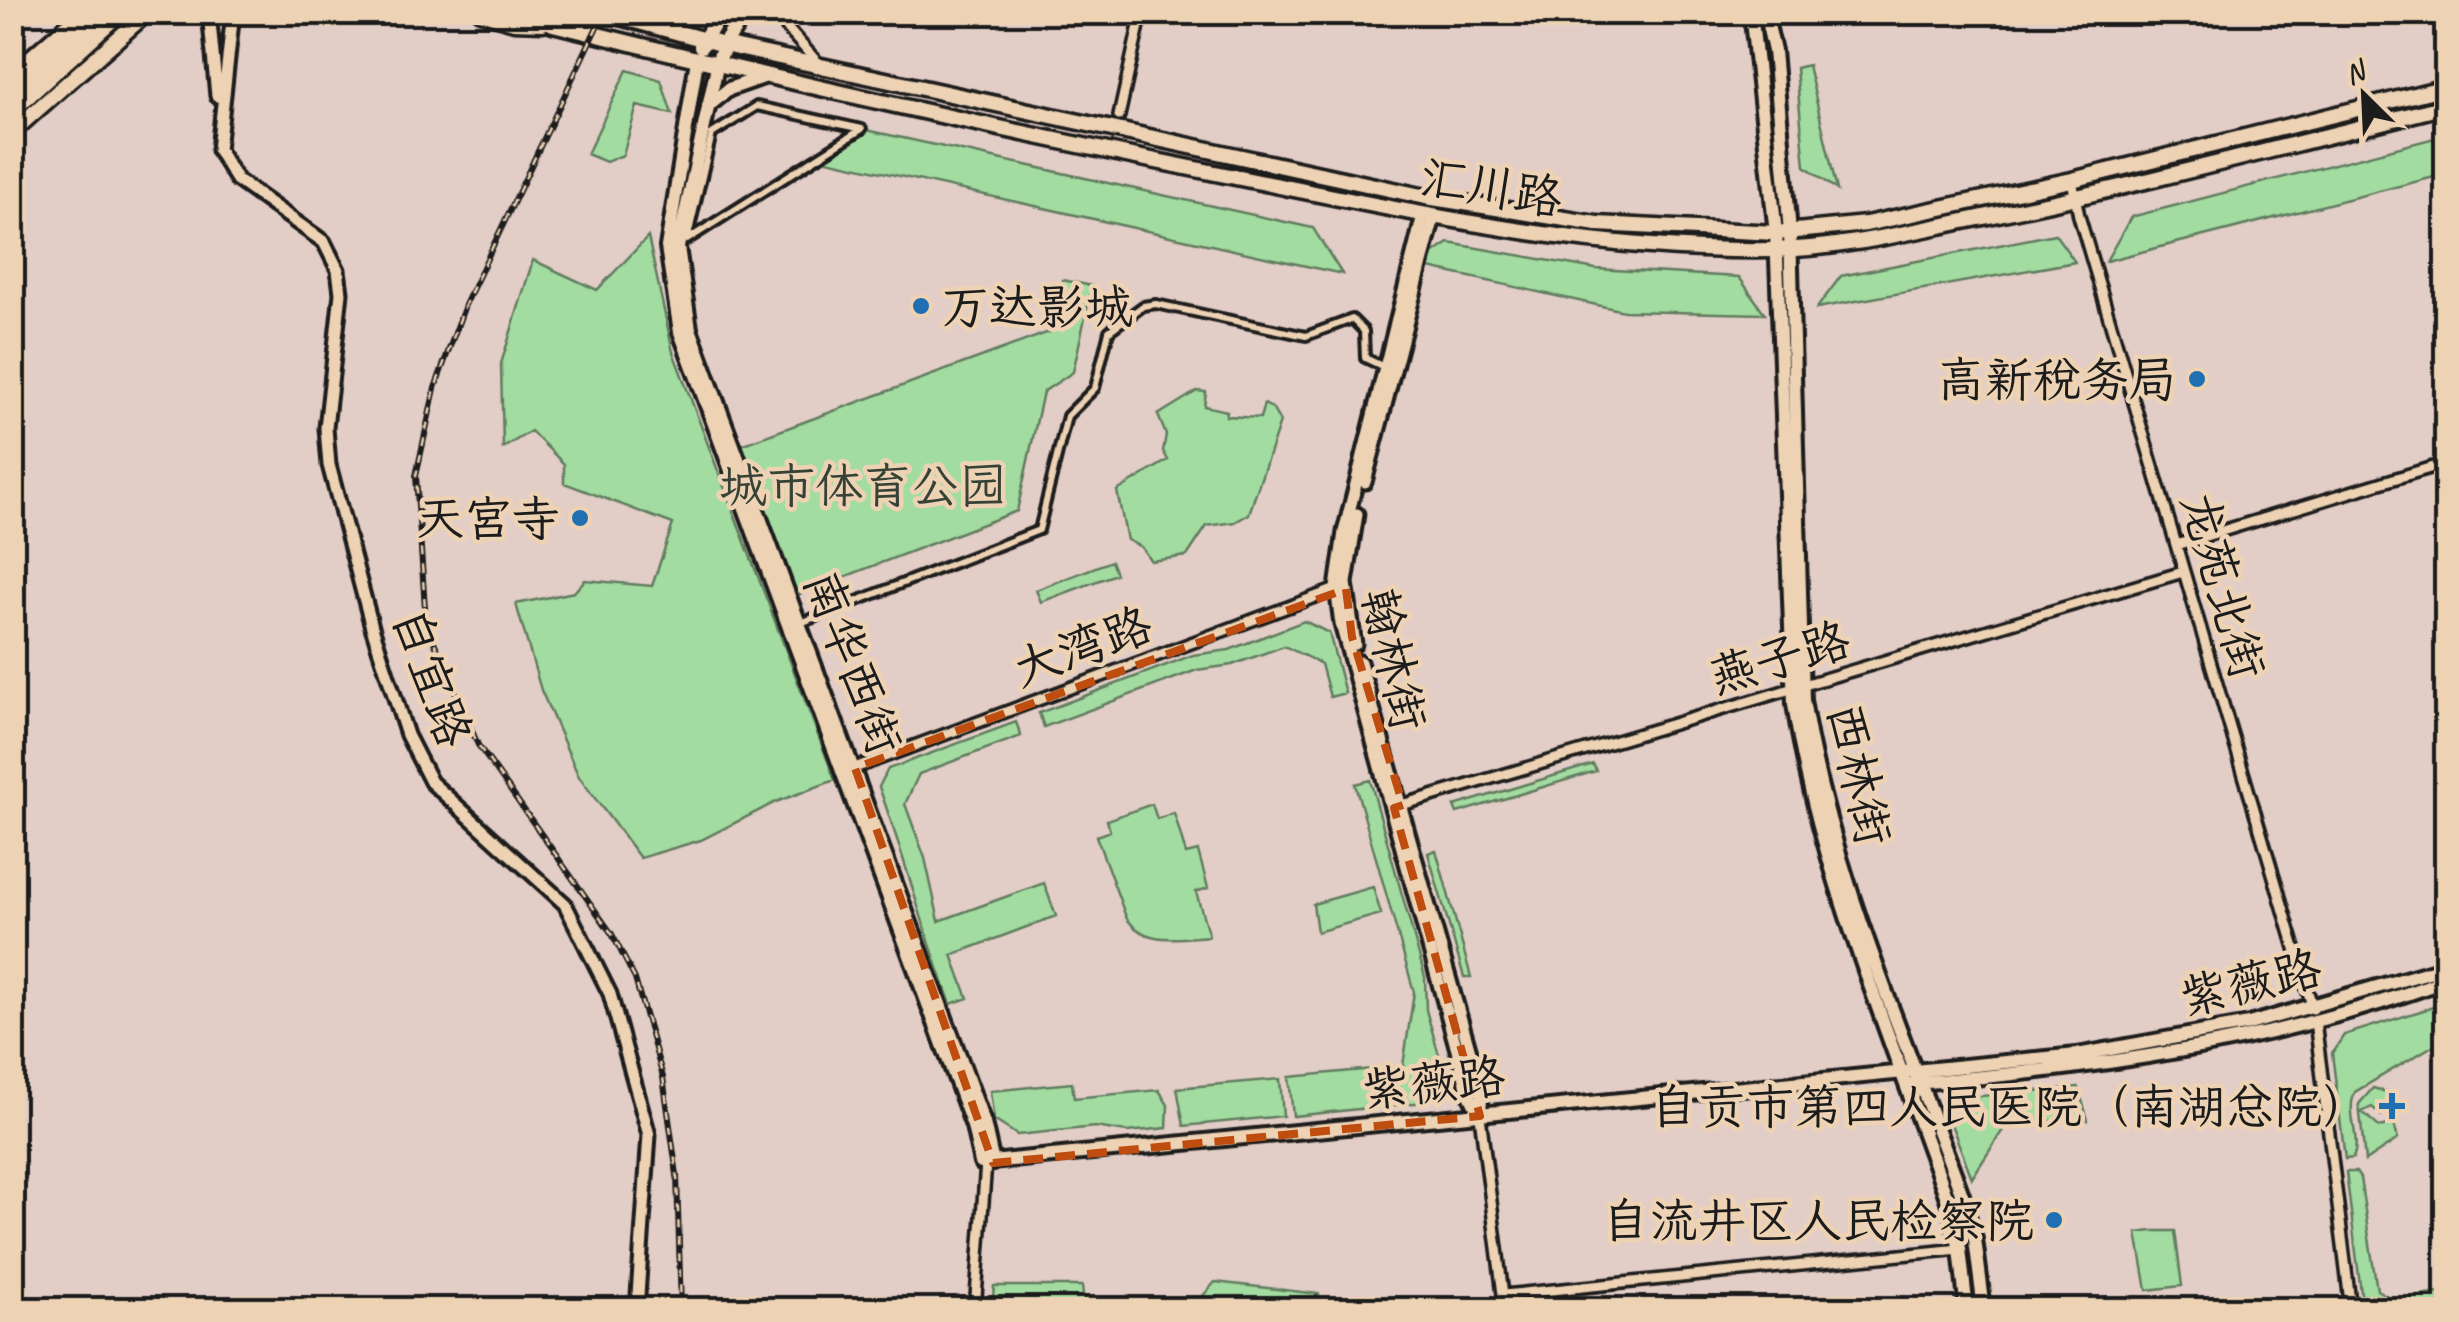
<svg xmlns="http://www.w3.org/2000/svg" width="2459" height="1322" font-family="Caveat,'LXGW WenKai TC',sans-serif">
<style>
.green{fill:#a3dca1;stroke:#607c5e;stroke-width:2.5}
.lines{fill:none;stroke-linecap:round;stroke-linejoin:round}
.pedestrian-casing{stroke:#1c1c1c;stroke-width:14}
.minor-casing{stroke:#1c1c1c;stroke-width:16}
.tertiary-casing{stroke:#1c1c1c;stroke-width:19}
.secondary-casing{stroke:#1c1c1c;stroke-width:20}
.primary-casing{stroke:#1c1c1c;stroke-width:21}
.pedestrian{stroke:#edd2b4;stroke-width:6}
.minor{stroke:#edd2b4;stroke-width:9}
.tertiary{stroke:#edd2b4;stroke-width:11}
.secondary{stroke:#edd2b4;stroke-width:12}
.primary{stroke:#edd2b4;stroke-width:14}
.rail-casing{stroke:#1c1c1c;stroke-width:6}
.rail{stroke:#edd2b4;stroke-width:2.5;stroke-dasharray:8;stroke-linecap:butt}
.marked{fill:none;stroke:#bf4d0f;stroke-width:8;stroke-dasharray:20 12;stroke-linejoin:round}
.poi-dot{fill:#1f6fb2;stroke:#edd2b4;stroke-width:4}
.labels{text-anchor:middle;stroke-width:9;stroke-linejoin:round;paint-order:stroke}
.street-label{font-size:48px;fill:#1c1c1c;stroke:#edd2b4}
.poi-label{font-size:48px;fill:#1c1c1c;stroke:#edd2b4;text-anchor:end}
.park-label{font-size:48px;fill:#374237;stroke:#edd2b4}
</style>
<rect width="100%" height="100%" fill="#e3cdc7"/>
<filter id="ink" filterUnits="userSpaceOnUse"><feTurbulence type="fractalNoise" baseFrequency=".01" numOctaves="2"/><feDisplacementMap in="SourceGraphic" scale="20" xChannelSelector="R" yChannelSelector="G"/><feConvolveMatrix kernelMatrix="1 2 1 2 8 2 1 2 1" color-interpolation-filters="sRGB"/></filter>
<g filter="url(#ink)">
<!-- green -->
<path class="green" d="M1808 65 1837 190 1805 166 1796 68Z
M627 70 661 80 672 114 637 106 623 155 606 162 587 154Z
M862 129 1313 228 1342 274 818 158Z
M2446 135V174L2106 261 2131 217Z
M2055 234 2075 262 1817 308 1841 276Z
M648 237 673 352 835 780 776 802 701 840 640 858 579 777 541 690 516 604 574 592 585 580 652 586 673 524 564 483V464L531 431 503 448 501 364 533 260 597 290Z
M1449 243 1596 269 1739 277 1765 314 1624 311 1429 268 1431 255Z
M1063 280 1092 286 1073 372 1043 392 1017 511 797 595 741 445 1052 331Z
M1197 391 1206 392 1204 406 1227 411 1226 416 1260 418 1264 404 1272 408 1280 422 1249 514 1235 522 1207 526 1187 556 1151 561 1141 547 1127 540 1117 491 1168 460 1163 451 1166 435 1158 415Z
M1111 561 1116 574 1041 602 1036 590Z
M1304 621 1329 633 1345 693 1330 697 1321 664 1284 646 1232 665 1197 670 1044 727 1039 713 1193 655 1229 650Z
M1016 722 1021 736 919 774 905 804 925 858 939 921 1044 883 1056 916 952 955 968 998 951 1004C923 931 906 860 879 787L888 769Z
M1593 764 1596 771 1457 813 1454 806Z
M1370 780 1425 977 1426 1010 1446 1079 1424 1102 1293 1116 1289 1077 1403 1066 1414 992 1355 784Z
M1152 804 1157 819 1174 813 1186 854 1198 851 1208 888 1196 892 1209 936C1179 938 1144 946 1126 917L1096 836 1110 831 1107 820Z
M1436 850 1471 977H1464L1428 853Z
M1373 887 1381 914 1317 932 1313 904Z
M2446 1003V1038L2355 1092C2345 1113 2362 1138 2353 1158L2345 1159 2332 1053 2344 1035Z
M1280 1079 1283 1116 1184 1126 1177 1088Z
M1072 1083 1074 1098 1159 1090 1168 1105 1167 1128 1127 1132 1095 1127 1017 1135 994 1120 990 1091Z
M2078 1087 2088 1120 2008 1122 1972 1178 1951 1124 1971 1097Z
M2373 1088 2386 1092 2390 1108 2381 1115 2372 1107 2362 1112 2379 1127 2394 1124 2398 1139 2365 1161 2359 1104Z
M2346 1172H2356L2360 1178 2377 1290 2394 1300 2446 1292V1309H2363Z
M2153 1231H2175L2182 1286 2147 1290 2137 1233Z
M1215 1282 1319 1294V1309H992L994 1286H1082L1084 1303 1200 1299Z"/>
<g class="lines">
<defs>
<path id="pedestrian" d="M757 106 862 129 687 240 712 134Z
M798 624 1039 530 1067 416 1095 388 1109 331 1143 306 1156 304 1306 336 1352 319 1364 331 1365 358 1384 367"/>
<path id="minor" d="M782 12 787 28 817 62
M1119 116 1142 12
M2072 180 2079 216 2313 1009
M2176 545 2446 463
M852 769 1339 588
M1395 807 2183 572
M2315 1021 2351 1310
M1480 1116 1505 1310
M1504 1295 1960 1249
M975 1310 986 1163"/>
<path id="tertiary" d="M209 12 217 96
M233 12 218 150 237 180 324 242 338 270 341 293 326 428 329 465 372 627 407 735 431 782 565 904 610 994 649 1135 637 1310
M1423 215 1344 532 1336 588 1341 624 1469 1094 1480 1116
M1365 482 1434 217
M1355 644 1346 583 1357 514
M1360 662 1482 1094 1480 1116"/>
<path id="secondary" d="M1751 12 1776 233 1794 704C1821 876 1891 1037 1948 1201L1960 1249 1967 1310
M1765 12 1774 51 1790 232 1803 700C1831 873 1903 1032 1962 1195L1975 1239 1984 1310
M697 60 667 247 680 332 973 1126 981 1163 2077 1055 2249 1024 2446 967
M717 66 678 247 690 329 984 1123 993 1163
M708 106 729 89 766 76
M1914 1083C2095 1069 2276 1043 2446 980"/>
<path id="primary" d="M480 12 514 22 543 23
M529 12 553 24C782 81 1013 133 1245 179 1419 214 1594 253 1773 250 1840 249 1909 232 1974 219 2133 187 2289 145 2446 106
M602 12 724 45 1426 197 1597 224 1776 233 1866 224 2072 180 2446 87
M701 46 721 12
M717 66 724 45 745 12
M12 74 83 12
M12 92 100 12
M12 111 121 12
M12 132 148 12"/>
</defs>
<!-- pedestrian casing -->
<use href="#pedestrian" class="pedestrian-casing"/>
<!-- minor casing -->
<use href="#minor" class="minor-casing"/>
<!-- tertiary casing -->
<use href="#tertiary" class="tertiary-casing"/>
<!-- secondary casing -->
<use href="#secondary" class="secondary-casing"/>
<!-- primary casing -->
<use href="#primary" class="primary-casing"/>
<!-- pedestrian -->
<use href="#pedestrian" class="pedestrian"/>
<!-- minor -->
<use href="#minor" class="minor"/>
<!-- tertiary -->
<use href="#tertiary" class="tertiary"/>
<!-- secondary -->
<use href="#secondary" class="secondary"/>
<!-- primary -->
<use href="#primary" class="primary"/>
<defs>
<path id="rail" d="M604 12 465 305 435 388 416 476 426 623 478 745 612 934 635 979 663 1077 677 1175 681 1310"/>
</defs>
<!-- rail casing -->
<use href="#rail" class="rail-casing"/>
<!-- rail -->
<use href="#rail" class="rail"/>
</g>
</g>
<!-- marked area -->
<path class="marked" d="M1346 589 1352 637 1403 805 1394 808 1480 1116 993 1163 855 768Z"/>
<!-- markers -->
<g class="poi-dot">
<circle cx="921" cy="306" r="10"/>
<circle cx="2197" cy="379" r="10"/>
<circle cx="580" cy="518" r="10"/>
<path d="M2387 1091h10v10h10v10h-10v10h-10v-10h-10v-10h10z"/>
<circle cx="2054" cy="1220" r="10"/>
</g>
<g class="labels">
<!-- street labels -->
<g class="street-label">
<text transform="translate(1491 187) rotate(9)" y="17">汇川路</text>
<text transform="translate(2224 585) rotate(74)" y="17">龙苑北街</text>
<text transform="translate(1082 646) rotate(-20)" y="17">大湾路</text>
<text transform="translate(1779 657) rotate(-16)" y="17">燕子路</text>
<text transform="translate(1395 659) rotate(77)" y="17">翰林街</text>
<text transform="translate(854 662) rotate(69)" y="17">南华西街</text>
<text transform="translate(433 677) rotate(70)" y="17">自宜路</text>
<text transform="translate(1860 774) rotate(77)" y="17">西林街</text>
<text transform="translate(2250 982) rotate(-13)" y="17">紫薇路</text>
<text transform="translate(1433 1082) rotate(-6)" y="17">紫薇路</text>
</g>
<!-- poi labels -->
<g class="poi-label">
<text x="941" y="323" text-anchor="start">万达影城</text>
<text x="2177" y="396">高新税务局</text>
<text x="560" y="535">天宫寺</text>
<text x="2370" y="1123">自贡市第四人民医院（南湖总院）</text>
<text x="2034" y="1237">自流井区人民检察院</text>
</g>
<!-- park labels -->
<g class="park-label">
<text x="863" y="502">城市体育公园</text>
</g>
</g>
<!-- margin -->
<rect width="2459" height="1322" fill="none" stroke="#edd2b4" stroke-width="50"/>
<rect x="25" y="25" width="2409" height="1272" fill="none" stroke="#1c1c1c" stroke-width="4" filter="url(#ink)"/>
<!-- north arrow -->
<g transform="translate(2364 95) rotate(336)" stroke="#edd2b4" stroke-width="8" paint-order="stroke">
<path d="M0-8L18 38L0 25L-18 38Z" fill="#1c1c1c"/>
<text y="-15" font-size="28" font-weight="bold" text-anchor="middle" fill="#1c1c1c">N</text>
</g>
</svg>
